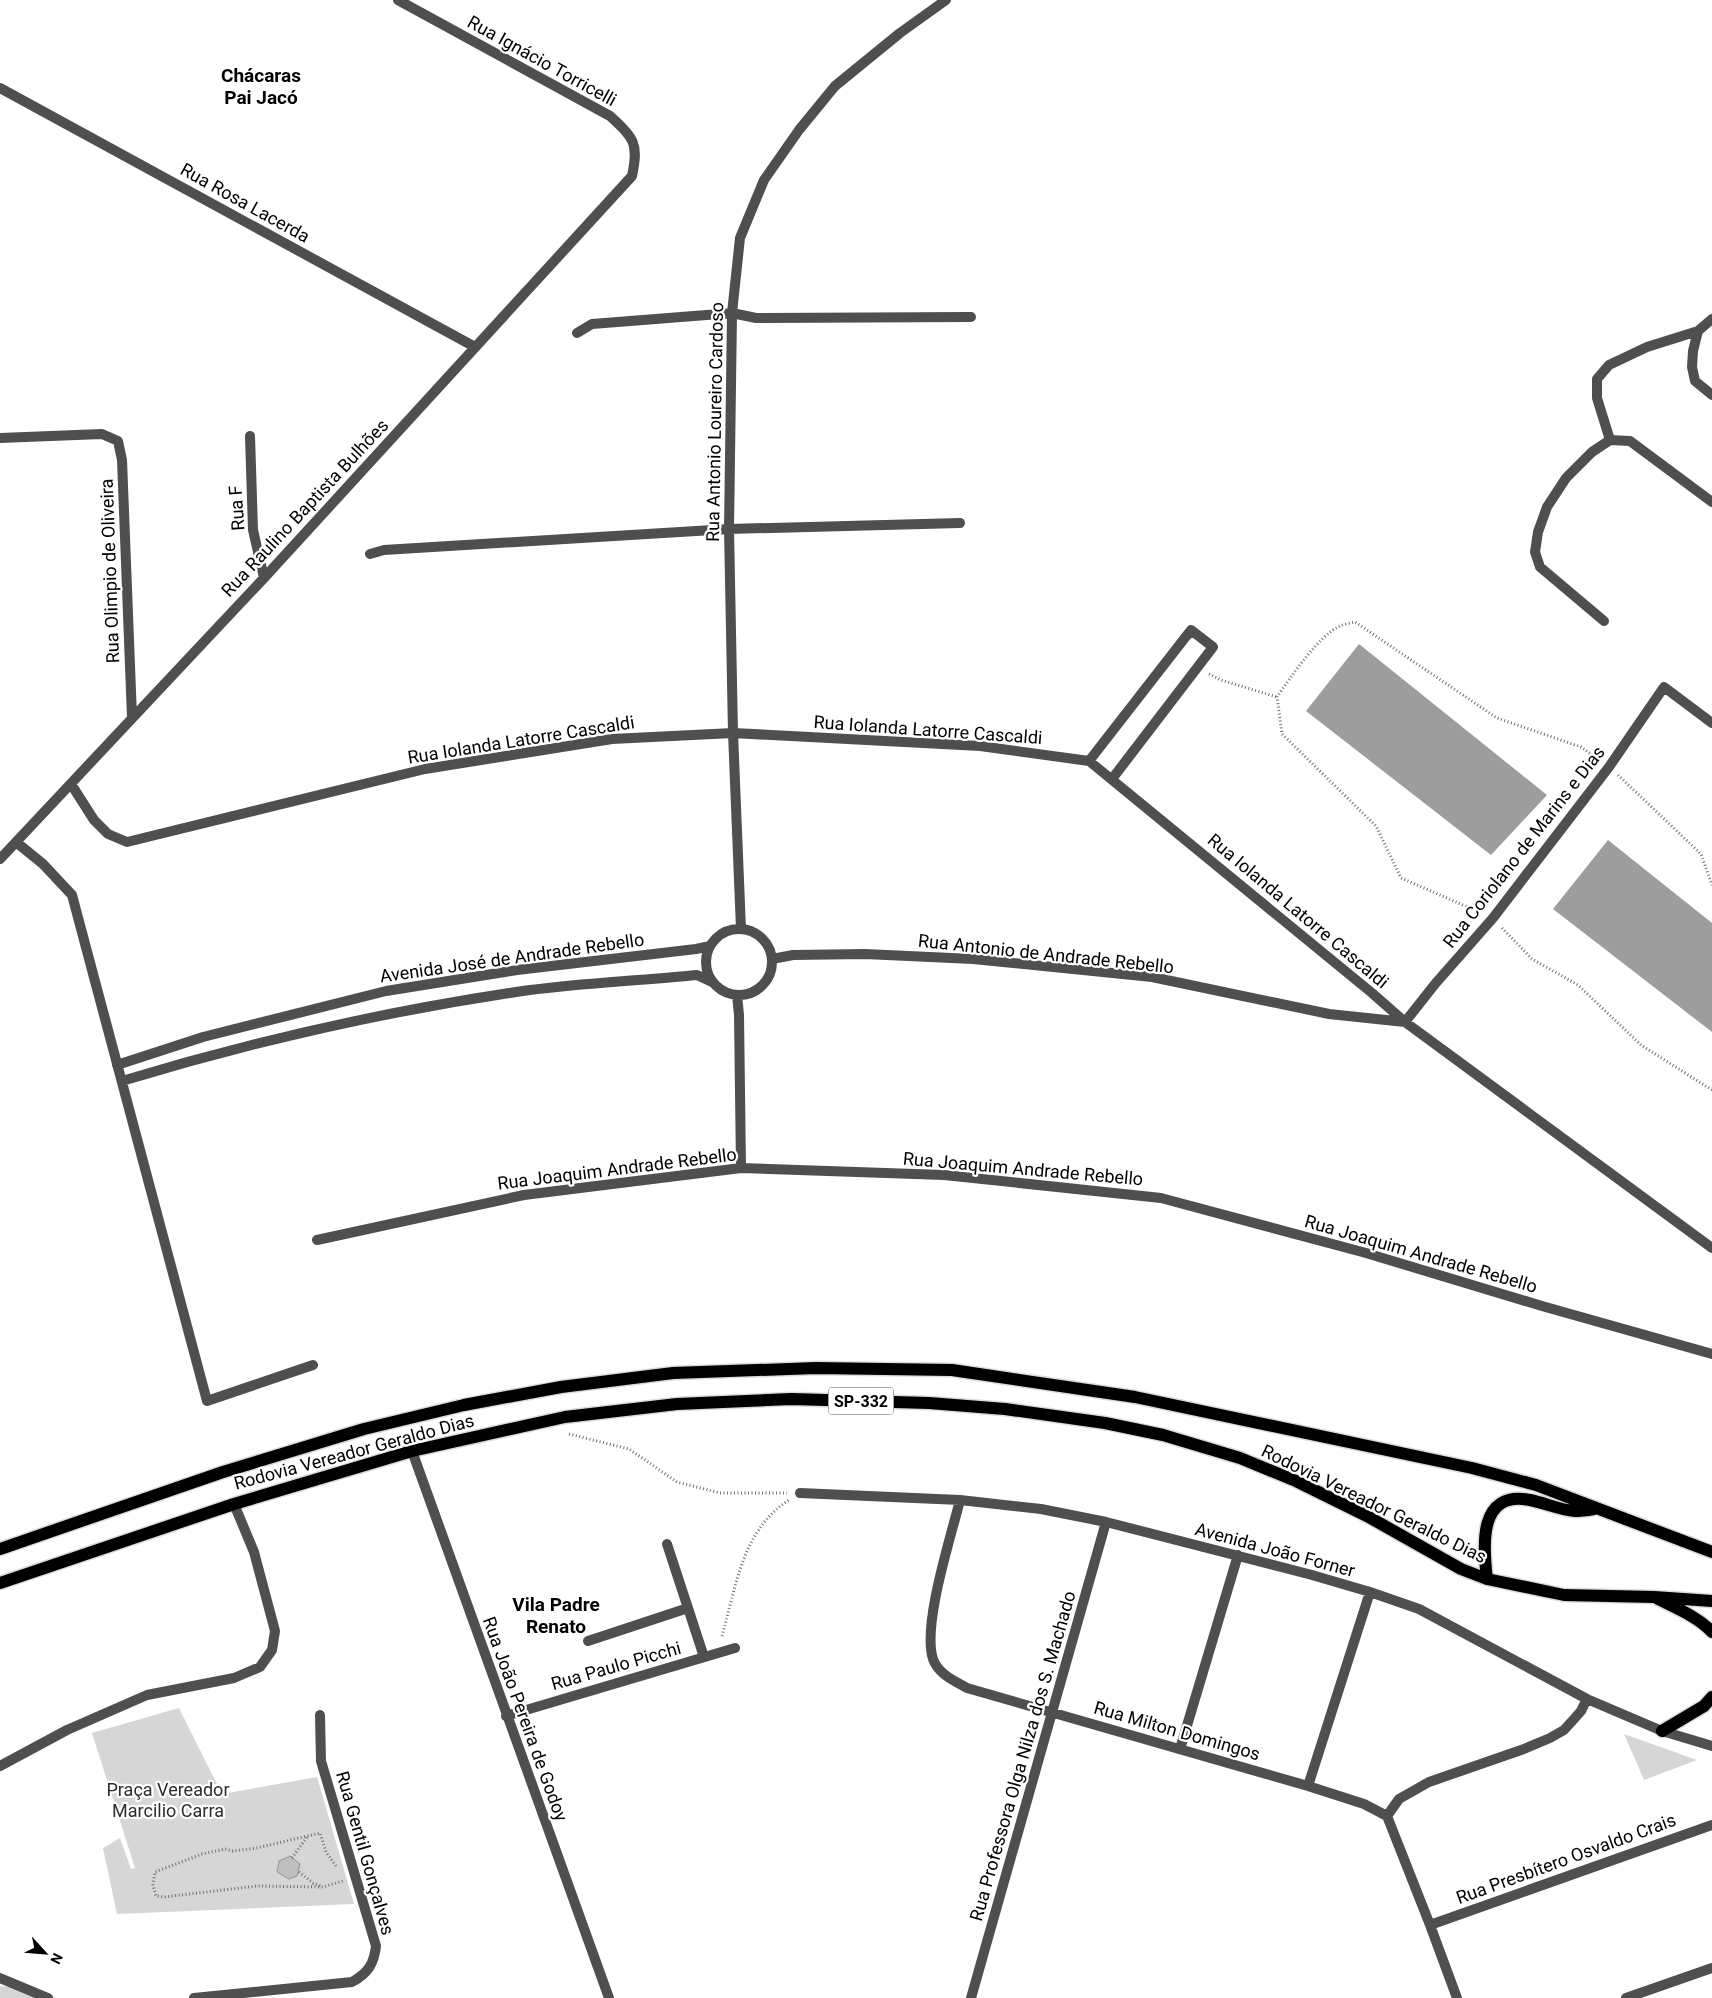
<svg xmlns="http://www.w3.org/2000/svg" width="1712" height="1998" font-family="Roboto,sans-serif">
<style>
.green{fill:#d6d6d6}
.water{fill:#9d9d9d}
.building{fill:#bfbfbf;stroke:#939393}
.lines{fill:none;stroke-linecap:round;stroke-linejoin:round}
.primary-casing{stroke:#dbdbdb;stroke-width:15}
.path{stroke:#717171;stroke-width:3;stroke-dasharray:1 2.5;stroke-linecap:butt}
.lane{stroke:#4f4f4f;stroke-width:10}
.street{stroke:#4f4f4f;stroke-width:10}
.primary{stroke:#000;stroke-width:12}
.labels{text-anchor:middle;stroke-width:4.5;stroke-linejoin:round;paint-order:stroke}
.shield{fill:#fff;stroke:#4c4c4c;stroke-width:1}
.shield-label{font-size:16px;font-weight:bold;fill:#000}
.street-label{font-size:18px;fill:#000;stroke:#fff}
.park-label{font-size:18px;fill:#2d2d2d;stroke:#fff}
.neighbourhood-label{font-size:19px;font-weight:bold;fill:#000;stroke:#fff}
</style>
<rect width="100%" height="100%" fill="#fff"/>
<!-- green -->
<path class="green" d="M179 1708 222 1794 317 1777 354 1904 117 1914 103 1848 120 1838 131 1869 135 1868 92 1733Z
M1624 1734 1697 1760 1644 1780Z
M0 1986 32 1989 57 1998H0Z"/>
<!-- water -->
<path class="water" d="M1359 644 1547 795 1491 855 1306 711Z
M1608 840 1712 923V1032L1553 909Z"/>
<!-- building -->
<path class="building" d="M290 1856 300 1864 297 1876 289 1879 277 1872 279 1861Z"/>
<g class="lines">
<defs>
<path id="primary" d="M0 1549 223 1472 364 1429 464 1405 561 1387 673 1373 816 1368 952 1370 1135 1397 1472 1468 1536 1485 1712 1552
M1487 1579C1483 1546 1478 1490 1530 1500 1545 1503 1560 1510 1575 1511 1581 1511 1588 1510 1594 1509
M0 1583 234 1504 412 1451 565 1417 677 1404 791 1399 929 1403 1005 1409 1105 1423 1163 1435 1240 1458 1296 1481 1367 1516 1461 1569 1487 1579 1564 1595 1654 1597 1712 1601
M1658 1599C1676 1608 1698 1617 1712 1632
M1662 1731 1704 1706 1712 1697"/>
</defs>
<!-- primary casing -->
<use href="#primary" class="primary-casing"/>
<!-- path -->
<path class="path" d="M1209 674 1221 680 1277 697
M1618 775 1701 854 1712 885
M1479 912 1401 878 1376 826 1282 734 1277 697C1291 677 1318 636 1340 626 1344 624 1350 623 1355 622L1497 718 1581 747 1598 759
M1502 928 1532 959 1578 985 1641 1045 1712 1090
M569 1434 629 1449 677 1482 720 1493H787
M722 1636C736 1587 742 1530 789 1500
M292 1858 307 1837
M336 1866 326 1852 320 1833 257 1848 233 1851 225 1849 202 1854 155 1872 153 1885 156 1896 164 1897 257 1886 323 1887 343 1881
M299 1872 313 1883 321 1886"/>
<!-- lane -->
<path class="lane" d="M667 1544 704 1657
M588 1641 688 1608"/>
<!-- street -->
<path class="street" d="M0 88 475 347
M1712 319 1698 331 1693 351 1692 367 1695 381 1712 395
M577 333 592 324 732 313 756 318 971 317
M250 436 253 530 264 578
M0 438 102 434 118 441 122 460 132 717
M1610 440 1597 398V379L1609 365 1647 347 1698 331
M370 554 384 550 729 529 960 523
M1604 621 1540 567 1535 552 1538 532 1547 507 1566 478 1592 452 1610 440 1630 441 1712 502
M1089 761 1191 630 1213 647 1112 779
M71 784 94 820 108 834 127 842 425 769 612 739 733 733 980 746 1089 761 1372 993 1405 1022 1712 1248
M16 842 43 864 72 895 207 1401 313 1365
M0 859 264 578 632 176C639 143 634 138 610 116L398 0
M741 929 733 733 729 529 732 313 740 238 764 180 799 130 835 86 900 33 946 0
M706 962a33 33 0 1 1 66 0a33 33 0 1 1-66 0Z
M772 959 793 955 865 954 973 959 1152 977 1329 1014 1405 1022
M737 995 739 1015 741 1168
M1405 1022 1435 984 1493 918 1609 767 1664 687 1712 723
M117 1065 203 1037 386 991 517 970 696 949 710 946
M122 1081C251 1042 382 1012 516 992 576 983 637 981 697 975L712 982
M317 1240 524 1195 741 1168 944 1175 1161 1198 1366 1253 1542 1306 1712 1354
M412 1451 609 1998
M800 1493 960 1500 1041 1509 1106 1522 1312 1575 1370 1592 1419 1609 1587 1699 1662 1731 1712 1746
M960 1500C951 1537 922 1625 933 1659 938 1674 955 1681 967 1688L1308 1786 1364 1804 1387 1816 1430 1925 1457 1998
M506 1716 735 1648
M1180 1749 1238 1555
M0 1766 67 1730 147 1695 234 1678 260 1667 272 1650 275 1631 254 1552 234 1504
M1308 1786 1370 1592
M1387 1816 1399 1799 1429 1782 1524 1749 1550 1738 1564 1730 1574 1719 1581 1711 1587 1699
M1430 1925 1712 1825
M0 1978 48 1998
M194 1998 352 1982C368 1973 374 1964 376 1946L321 1761 320 1715
M971 1998 1106 1522
M1626 1998 1712 1968"/>
<!-- primary -->
<use href="#primary" class="primary"/>
</g>
<g class="labels">
<!-- shield labels -->
<rect class="shield" x="828.5" y="1387.5" width="65" height="27" rx="4"/>
<g class="shield-label">
<text x="861" y="1407">SP-332</text>
</g>
<!-- street labels -->
<g class="street-label">
<text transform="translate(542 61) rotate(29)" y="6">Rua Ignácio Torricelli</text>
<text transform="translate(245 203) rotate(29)" y="6">Rua Rosa Lacerda</text>
<text transform="translate(715 422) rotate(-89)" y="6">Rua Antonio Loureiro Cardoso</text>
<text transform="translate(237 508) rotate(-94)" y="6">Rua F</text>
<text transform="translate(305 508) rotate(-47)" y="6">Rua Raulino Baptista Bulhões</text>
<text transform="translate(110 571) rotate(-92)" y="6">Rua Olimpio de Oliveira</text>
<text transform="translate(928 730) rotate(4)" y="6">Rua Iolanda Latorre Cascaldi</text>
<text transform="translate(521 740) rotate(-9)" y="6">Rua Iolanda Latorre Cascaldi</text>
<text transform="translate(1524 847) rotate(-52)" y="6">Rua Coriolano de Marins e Dias</text>
<text transform="translate(1298 911) rotate(40)" y="6">Rua Iolanda Latorre Cascaldi</text>
<text transform="translate(1046 954) rotate(6)" y="6">Rua Antonio de Andrade Rebello</text>
<text transform="translate(512 958) rotate(-8)" y="6">Avenida José de Andrade Rebello</text>
<text transform="translate(617 1169) rotate(-7)" y="6">Rua Joaquim Andrade Rebello</text>
<text transform="translate(1023 1169) rotate(5)" y="6">Rua Joaquim Andrade Rebello</text>
<text transform="translate(1421 1254) rotate(16)" y="6">Rua Joaquim Andrade Rebello</text>
<text transform="translate(354 1452) rotate(-15)" y="6">Rodovia Vereador Geraldo Dias</text>
<text transform="translate(1374 1504) rotate(26)" y="6">Rodovia Vereador Geraldo Dias</text>
<text transform="translate(1275 1550) rotate(15)" y="6">Avenida João Forner</text>
<text transform="translate(616 1666) rotate(-16)" y="6">Rua Paulo Picchi</text>
<text transform="translate(525 1719) rotate(70)" y="6">Rua João Pereira de Godoy</text>
<text transform="translate(1177 1731) rotate(16)" y="6">Rua Milton Domingos</text>
<text transform="translate(1023 1756) rotate(-74)" y="6">Rua Professora Olga Nilza dos S. Machado</text>
<text transform="translate(365 1853) rotate(74)" y="6">Rua Gentil Gonçalves</text>
<text transform="translate(1566 1859) rotate(-20)" y="6">Rua Presbítero Osvaldo Crais</text>
</g>
<!-- park labels -->
<g class="park-label">
<text x="168" y="1796">Praça Vereador<tspan x="168" dy="21">Marcilio Carra</tspan></text>
</g>
<!-- neighbourhood labels -->
<g class="neighbourhood-label">
<text x="261" y="82">Chácaras<tspan x="261" dy="22">Pai Jacó</tspan></text>
<text x="556" y="1611">Vila Padre<tspan x="556" dy="22">Renato</tspan></text>
</g>
</g>
<!-- north arrow -->
<g transform="translate(45 1953) rotate(116)" stroke="#ffffff" stroke-width="4" paint-order="stroke">
<path d="M0-4L9 19L0 12L-9 19Z" fill="#000000"/>
<text y="-8" font-size="14" font-weight="bold" text-anchor="middle" fill="#000000">N</text>
</g>
</svg>
